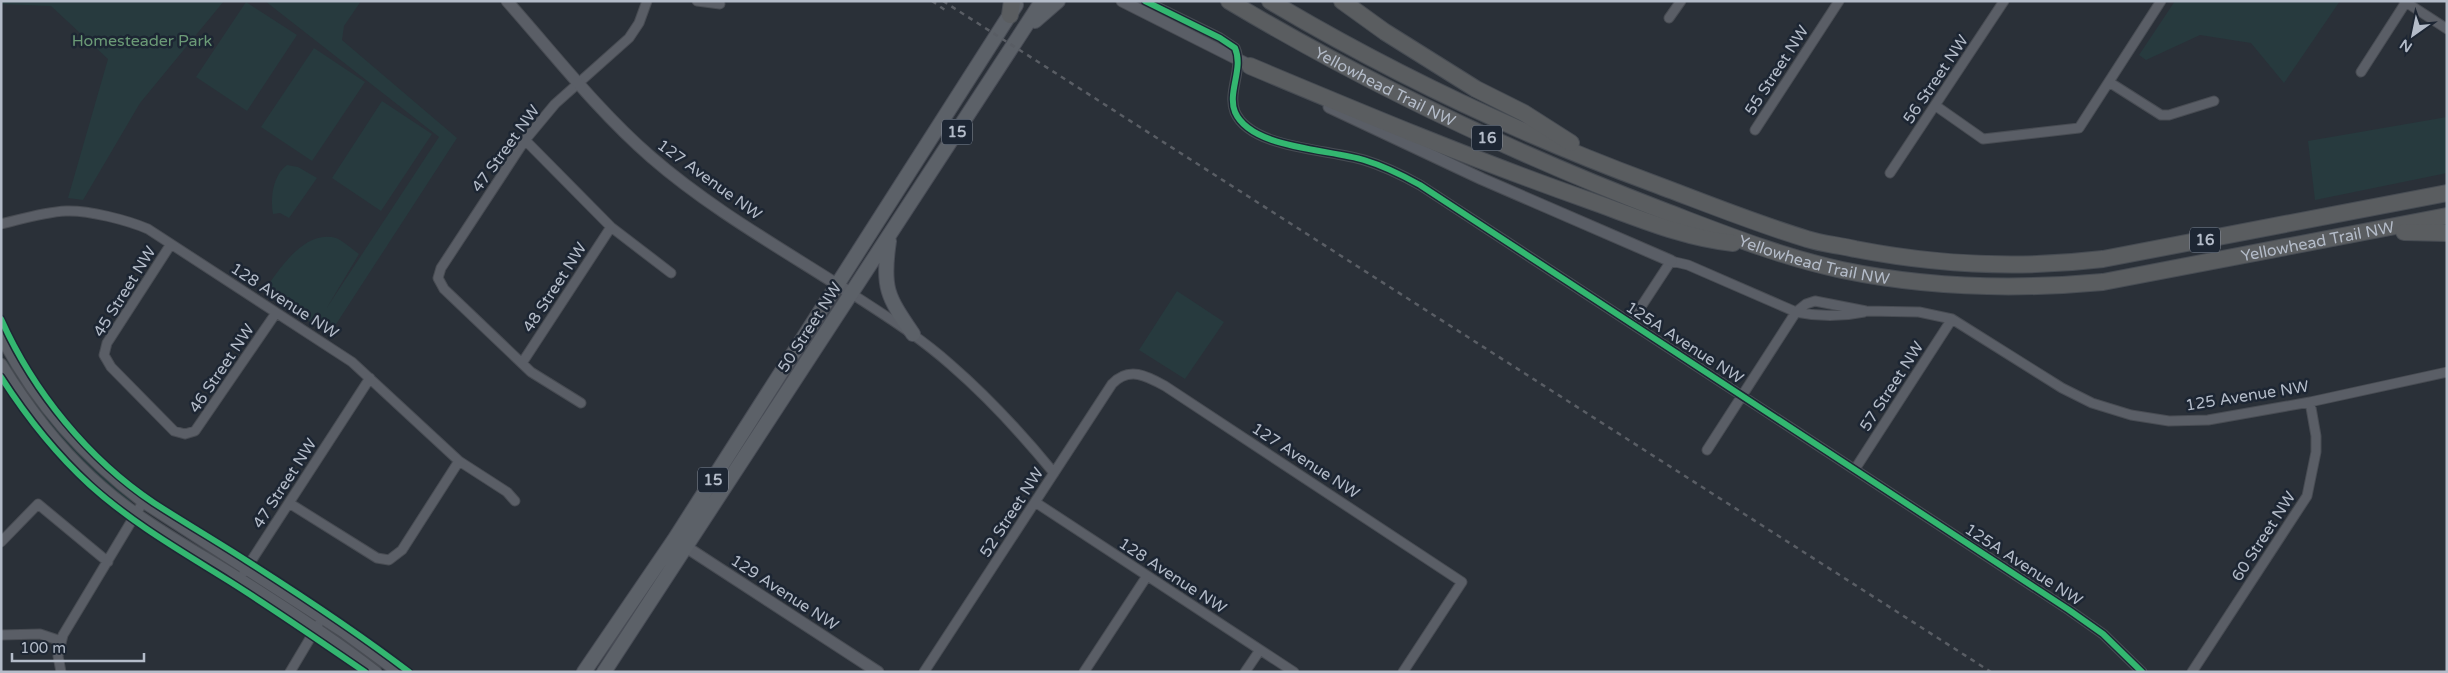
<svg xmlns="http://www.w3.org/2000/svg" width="2448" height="673" font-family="'Varela Round',sans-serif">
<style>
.green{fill:#273a3e}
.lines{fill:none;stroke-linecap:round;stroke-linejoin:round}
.minor-casing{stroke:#484c53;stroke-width:11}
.tertiary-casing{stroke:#484c53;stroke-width:13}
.primary-casing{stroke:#484c55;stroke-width:16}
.motorway-casing{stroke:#474c53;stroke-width:18}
.minor{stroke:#5a5e66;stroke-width:9}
.tertiary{stroke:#5a5e66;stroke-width:11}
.primary{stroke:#5c6168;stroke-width:14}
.motorway{stroke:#5a5d60;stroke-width:16}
.rail{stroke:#595d64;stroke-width:2.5;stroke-dasharray:5 5;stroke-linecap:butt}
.cycleway-casing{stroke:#1d2633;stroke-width:9}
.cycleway{stroke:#33b770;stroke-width:6}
.labels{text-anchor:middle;stroke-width:5;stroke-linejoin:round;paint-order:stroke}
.shield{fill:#1d2633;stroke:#878f9c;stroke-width:1}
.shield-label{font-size:15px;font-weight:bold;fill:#b4bcc9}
.park-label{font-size:16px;fill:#6b9a76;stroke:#1d2633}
.street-label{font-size:16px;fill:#b4bcc9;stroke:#1d2633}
</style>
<rect width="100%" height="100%" fill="#2a3038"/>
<!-- green -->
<path class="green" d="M1 1H224L140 103 83 200 68 198 108 59 51 6 1 4Z
M265 1H361L344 26 342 40 457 138 329 335 264 291C279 270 304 229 336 238 343 241 352 249 359 254L326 309 439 137Z
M2175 1H2340L2284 83 2251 43 2200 35 2146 60 2139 55Z
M246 2 297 35 247 111 196 77Z
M314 48 365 82 312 161 261 127Z
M382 101 432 134 381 211 332 178Z
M2447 117V173L2315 200 2308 141Z
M287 165 298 167 317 178 289 218 280 213 273 214C270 198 273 175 287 165Z
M1177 291 1224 322 1185 379 1139 350Z
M8 360 55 426 93 468 128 497 131 501 129 504 98 478 50 428 5 362Z"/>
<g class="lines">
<defs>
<path id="minor" d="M697 1 720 4
M1145 1 1220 38 1235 48C1244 69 1227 92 1235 112 1251 149 1329 149 1364 160 1384 166 1402 175 1420 185L2069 610 2103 634 2142 672
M2404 1 2447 29
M1669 18 1681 1
M2361 72 2406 2
M2109 82 2161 115H2169L2214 101
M1936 106 1983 139 2079 128 2161 1
M1755 130 1839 1
M525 140 611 227 671 273
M1890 173 2004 1
M1 224C22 219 44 212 66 211 88 210 127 220 148 229L352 362 459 461 507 492 515 501
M171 244 107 343 104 355 111 367 174 431 185 434 195 431 276 313
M852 294C886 316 921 338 951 365 989 398 1022 434 1054 473
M1631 322 1671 261 1688 265 1796 312C1820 317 1840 317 1864 312
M522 363 611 227
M581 403 531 372 444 289 438 278 441 268 525 140 555 104 629 38 639 23 647 1
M1707 450 1796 312 1806 304 1815 301 1866 311 1919 312 1952 319 2062 388 2092 403 2131 415 2169 421 2208 420 2310 402 2447 372
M1855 469 1952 319
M1035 502 1294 672
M289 503 377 558 389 560 402 550 459 461
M1 542 38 504 108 562
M244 572 370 378
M1 635 40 634 61 641
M61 672 58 656 63 635 143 502
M290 672 318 625
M924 672 1112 384C1129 366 1147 376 1165 386L1462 582 1403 672
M1084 672 1147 576
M1245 672 1260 650
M2192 672 2307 496 2316 452V436L2310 402"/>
<path id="tertiary" d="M507 1C554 54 598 111 651 157 712 210 784 250 852 294
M1122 1 1255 68
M1329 107 1482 179 1671 261
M1 336C35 403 84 457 143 502L345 633 398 672
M1 364C27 406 55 444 91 477 130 514 176 540 222 568 274 600 327 634 376 672
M680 543 878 672"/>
<path id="primary" d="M1035 21 1058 1
M889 241C882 288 887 296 913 334
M584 672 674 540 1016 5
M604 672 1042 1"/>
<g id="motorway">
<path id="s1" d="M1229 1C1368 84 1513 153 1664 211 1722 233 1781 257 1842 270 1928 288 2015 290 2103 282L2447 216"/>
<path d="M1270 1C1391 73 1520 134 1652 183 1703 202 1754 223 1807 239 1822 244 1839 245 1855 249 1937 265 2020 269 2103 259L2447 193"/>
<path d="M1342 1 1385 32 1476 89 1524 113 1571 143"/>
<path d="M1010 15 1012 1"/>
<path d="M1250 66C1362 113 1474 160 1588 200 1636 217 1683 238 1733 243"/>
<path d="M2404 232 2447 233"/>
</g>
</defs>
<!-- minor casing -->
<use href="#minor" class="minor-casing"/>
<!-- tertiary casing -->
<use href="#tertiary" class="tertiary-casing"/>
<!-- primary casing -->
<use href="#primary" class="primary-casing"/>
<!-- motorway casing -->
<use href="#motorway" class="motorway-casing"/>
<!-- minor -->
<use href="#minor" class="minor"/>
<!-- tertiary -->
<use href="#tertiary" class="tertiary"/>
<!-- primary -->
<use href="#primary" class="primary"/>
<!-- motorway -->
<use href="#motorway" class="motorway"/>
<!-- rail -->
<path class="rail" d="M932 1 948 12
M943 1 1991 672"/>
<defs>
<path id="cycleway" d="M1145 1 1220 38 1235 48C1244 69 1227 92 1235 112 1251 149 1329 149 1364 160 1384 166 1402 175 1420 185L2069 610 2103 634 2142 672
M1 319C33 391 88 459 154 503 185 523 216 541 247 561 302 596 357 632 409 672
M1 377C26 416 55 453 90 485 132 523 181 551 229 581 275 610 320 641 365 672"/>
</defs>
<!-- cycleway casing -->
<use href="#cycleway" class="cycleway-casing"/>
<!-- cycleway -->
<use href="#cycleway" class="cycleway"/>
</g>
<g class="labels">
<!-- shield labels -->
<g class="shield">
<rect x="942" y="119.5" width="30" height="25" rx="4"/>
<rect x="1472" y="125.5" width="30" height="25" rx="4"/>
<rect x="2190" y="227.5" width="30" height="25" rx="4"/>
<rect x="698" y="467.5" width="30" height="25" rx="4"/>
</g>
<g class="shield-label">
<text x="957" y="137">15</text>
<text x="1487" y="143">16</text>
<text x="2205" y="245">16</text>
<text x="713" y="485">15</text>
</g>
<!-- park labels -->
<g class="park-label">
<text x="142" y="46">Homesteader Park</text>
</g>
<!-- street labels -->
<g class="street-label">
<text transform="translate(1776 70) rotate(-57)" y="6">55 Street NW</text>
<text transform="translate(1935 79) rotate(-56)" y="6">56 Street NW</text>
<text dy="6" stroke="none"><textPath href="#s1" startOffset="178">Yellowhead Trail NW</textPath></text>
<text transform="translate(505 148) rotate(-54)" y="6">47 Street NW</text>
<text transform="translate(710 179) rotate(36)" y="6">127 Avenue NW</text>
<text dy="6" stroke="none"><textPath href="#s1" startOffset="1152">Yellowhead Trail NW</textPath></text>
<text dy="6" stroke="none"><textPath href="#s1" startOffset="642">Yellowhead Trail NW</textPath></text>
<text transform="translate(554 287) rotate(-57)" y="6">48 Street NW</text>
<text transform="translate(124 291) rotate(-58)" y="6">45 Street NW</text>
<text transform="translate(285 300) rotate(33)" y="6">128 Avenue NW</text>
<text transform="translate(809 327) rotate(-57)" y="6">50 Street NW</text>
<text transform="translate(1685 342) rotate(33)" y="6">125A Avenue NW</text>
<text transform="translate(221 368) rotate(-56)" y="6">46 Street NW</text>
<text transform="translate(1891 386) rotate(-57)" y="6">57 Street NW</text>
<text transform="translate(2247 395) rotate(-9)" y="6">125 Avenue NW</text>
<text transform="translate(1306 460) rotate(33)" y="6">127 Avenue NW</text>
<text transform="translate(284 483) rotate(-57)" y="6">47 Street NW</text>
<text transform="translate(1011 512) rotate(-57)" y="6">52 Street NW</text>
<text transform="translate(2263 536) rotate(-57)" y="6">60 Street NW</text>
<text transform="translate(2024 564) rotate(33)" y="6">125A Avenue NW</text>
<text transform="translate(1173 575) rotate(33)" y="6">128 Avenue NW</text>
<text transform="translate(785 592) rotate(33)" y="6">129 Avenue NW</text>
</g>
</g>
<!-- border -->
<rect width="2448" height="673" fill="none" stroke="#b4bcc9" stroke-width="5"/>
<!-- north arrow -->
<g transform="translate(2413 35) rotate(213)" stroke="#1d2633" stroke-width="4" paint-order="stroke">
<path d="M0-4L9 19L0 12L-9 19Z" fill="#b4bcc9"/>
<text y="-8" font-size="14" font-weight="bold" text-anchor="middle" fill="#b4bcc9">N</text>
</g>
<!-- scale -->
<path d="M12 653v8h132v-8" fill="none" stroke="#b4bcc9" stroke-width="2.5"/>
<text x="20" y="653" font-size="15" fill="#b4bcc9" stroke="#1d2633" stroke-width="4" paint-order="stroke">100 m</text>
</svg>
